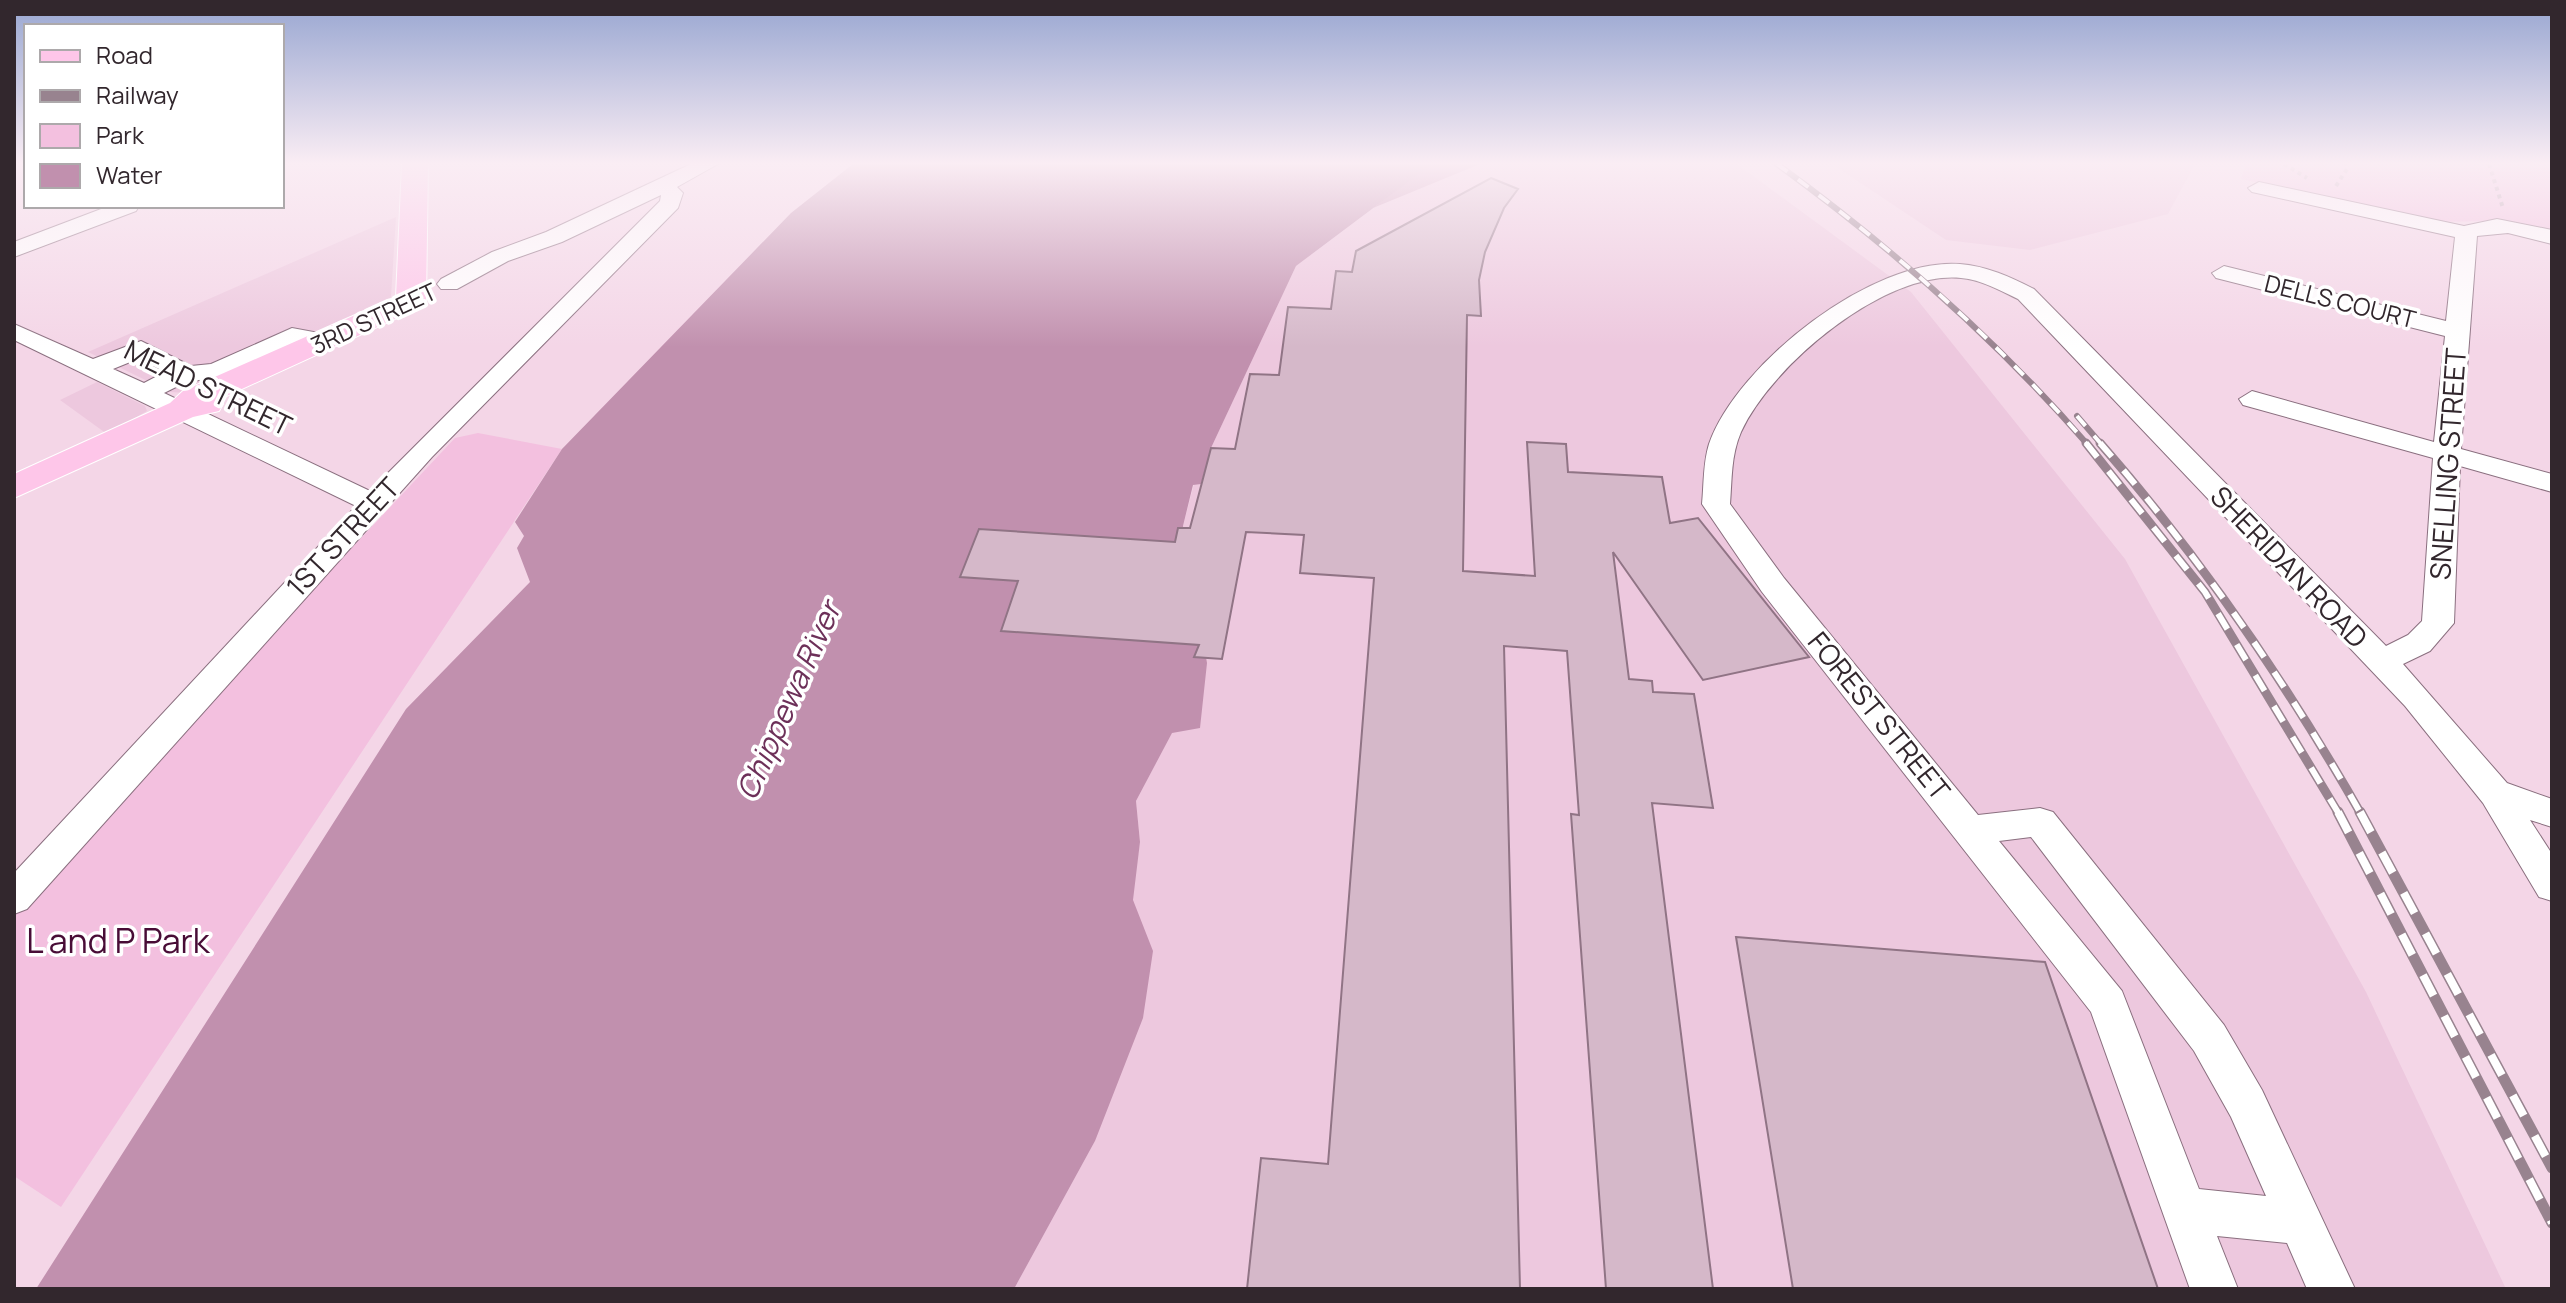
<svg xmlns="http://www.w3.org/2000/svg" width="2566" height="1303" font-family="Manrope,sans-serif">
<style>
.built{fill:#edc8de}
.green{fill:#f3c0df}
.forest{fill:#c997b5}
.water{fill:#c190ae}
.building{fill:#d5b8c9;stroke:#907485;stroke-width:2}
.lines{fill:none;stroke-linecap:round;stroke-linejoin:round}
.minor-casing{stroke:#8a6f7f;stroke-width:2}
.major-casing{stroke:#fff;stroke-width:2}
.path{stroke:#b29aa8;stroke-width:4;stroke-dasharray:4 4;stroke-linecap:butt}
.minor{fill:#fff;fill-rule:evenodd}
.major{fill:#fec6e9;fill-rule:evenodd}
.rail-far2-casing{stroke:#98838f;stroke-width:6}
.rail-far1-casing{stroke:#98838f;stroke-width:9}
.rail-casing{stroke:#98838f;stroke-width:11}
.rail-far2{stroke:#fff;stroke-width:4;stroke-dasharray:13;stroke-linecap:butt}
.rail-far1{stroke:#fff;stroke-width:6;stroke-dasharray:18;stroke-linecap:butt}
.rail{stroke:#fff;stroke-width:8;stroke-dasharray:23;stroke-linecap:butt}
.labels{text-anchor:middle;stroke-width:7;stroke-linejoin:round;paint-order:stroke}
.far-street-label{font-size:24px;fill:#32272d;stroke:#fff}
.street-label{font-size:28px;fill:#32272d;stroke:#fff}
.water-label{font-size:30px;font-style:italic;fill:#6d3059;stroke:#fff}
.near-park-label{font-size:34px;fill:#480c36;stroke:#fff}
</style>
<rect width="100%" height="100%" fill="#f4d6e7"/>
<!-- built -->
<path class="built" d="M1432 164H1737L1911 292 2125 559 2366 992 2506 1289H1014L1095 1141 1140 842 1136 801 1172 732 1188 555 1187 535 1183 526 1194 484H1201L1211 448 1296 266Z
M1832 164H2195L2168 214 2030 250 1946 240Z
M396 217 391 297 385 305 188 393 170 392 88 352Z
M97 382 145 406 147 411 107 434 60 400Z"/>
<!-- green -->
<path class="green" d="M2246 164H2552V234L2491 221 2439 222 2241 179Z
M478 433 562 449 61 1207 14 1176V908L455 438Z"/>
<!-- forest -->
<path class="forest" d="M1432 164H1480L1373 208 1426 167Z"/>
<!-- water -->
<path class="water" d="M853 164H1432L1296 266 1211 448 1201 484 1193 485 1183 526 1207 663 1200 728 1172 733 1136 801 1140 842 1133 900 1153 951 1143 1018 1095 1141 1014 1289H36L406 709 530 582 517 548 524 536 515 522 562 449 791 213Z"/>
<!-- building -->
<path class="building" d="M1491 178 1518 189 1504 208 1485 252 1479 280 1481 316 1467 315 1463 571 1535 576 1527 442 1566 444 1568 472 1662 477 1670 523 1698 518 1809 657 1703 680 1613 552 1629 679 1652 681 1653 692 1694 694 1713 808 1652 803 1713 1289H1606L1571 814 1579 815 1567 651 1504 646 1520 1289H1247L1261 1158 1328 1164 1374 578 1300 573 1304 535 1246 532 1222 659 1194 657 1199 645 1001 631 1018 581 960 577 979 529 1175 542 1178 528H1190L1211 448 1235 449 1250 374 1279 375 1288 307 1331 309 1336 271 1352 272 1356 251Z
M1736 937 2045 962 2158 1289H1793Z"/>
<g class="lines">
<defs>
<path id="minor" d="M691 164H718L677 187 683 193 678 208 432 457 27 909 14 914V873L356 506 14 340V324L93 359 141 341 191 366 211 364 292 328 335 336 338 341 335 346 326 348 295 343 226 376 186 382 164 393 370 491 660 201 661 195 562 242 508 261 457 289H441L437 284 441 279 492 252 546 232ZM140 358 165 372 144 383 113 369Z
M2259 182 2464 226 2497 219 2552 230V244L2508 233 2477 236 2461 449 2552 474V492L2460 466 2454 623 2430 651 2403 664 2507 783 2552 799V827L2530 820 2552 854V901L2539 897 2483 803 2405 706 2018 299C1999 290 1982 280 1961 278 1885 270 1771 366 1741 432 1731 455 1732 479 1730 504L1784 578 1978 815 2040 808 2053 812 2224 1025 2262 1090 2355 1289H2307L2287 1243 2217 1236 2238 1289H2190L2091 1012 1762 592 1702 504C1704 484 1703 463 1709 444 1737 364 1873 257 1960 264 1987 266 2010 277 2034 289L2386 646 2408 635 2422 621 2433 458 2243 405 2239 399 2252 391 2434 442 2445 336 2216 278 2212 273 2224 266 2446 321 2455 237 2252 192 2248 188ZM2031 837 2194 1051 2231 1117 2266 1196 2199 1189 2122 991 1999 841Z
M109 206H139L136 211 14 257V242Z"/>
<path id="major" d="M402 164H428L426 301 421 307 220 399 223 404 219 411 193 417 14 498V474L170 403 183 391 396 297Z"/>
</defs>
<!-- minor casing -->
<use href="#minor" class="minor-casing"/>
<!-- major casing -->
<use href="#major" class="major-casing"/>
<!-- path -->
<path class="path" d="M2284 164 2307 178
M2489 164 2503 208
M2336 186 2347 169 2346 164"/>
<!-- minor -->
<use href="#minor" class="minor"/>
<!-- major -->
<use href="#major" class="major"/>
<defs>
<path id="rail-far2" d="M1777 164C1891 247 1995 338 2088 445
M2077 416 2102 445"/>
<path id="rail-far1" d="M2086 443 2205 592 2339 814
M2100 443C2200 557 2286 682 2361 814"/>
<path id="rail" d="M2338 812 2552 1223
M2360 812 2552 1168"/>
</defs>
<!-- rail-far2 casing -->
<use href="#rail-far2" class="rail-far2-casing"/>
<!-- rail-far1 casing -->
<use href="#rail-far1" class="rail-far1-casing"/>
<!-- rail casing -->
<use href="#rail" class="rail-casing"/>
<!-- rail-far2 -->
<use href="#rail-far2" class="rail-far2"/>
<!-- rail-far1 -->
<use href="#rail-far1" class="rail-far1"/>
<!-- rail -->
<use href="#rail" class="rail"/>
</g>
<!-- sky -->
<linearGradient id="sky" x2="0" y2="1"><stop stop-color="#98a6d1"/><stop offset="0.47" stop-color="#faedf4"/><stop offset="1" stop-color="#faedf4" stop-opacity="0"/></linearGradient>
<rect width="2566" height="347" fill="url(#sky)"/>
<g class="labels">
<!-- far-street labels -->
<g class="far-street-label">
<text transform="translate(2340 302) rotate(14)" y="8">DELLS COURT</text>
<text transform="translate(374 319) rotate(-25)" y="8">3RD STREET</text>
</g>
<!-- street labels -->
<g class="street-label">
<text transform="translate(208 388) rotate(26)" y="10">MEAD STREET</text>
<text transform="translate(2448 464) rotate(-86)" y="10">SNELLING STREET</text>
<text transform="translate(343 537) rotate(-47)" y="10">1ST STREET</text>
<text transform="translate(2289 567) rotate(46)" y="10">SHERIDAN ROAD</text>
<text transform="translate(1879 716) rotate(51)" y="10">FOREST STREET</text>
</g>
<!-- water labels -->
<g class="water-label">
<text transform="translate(789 701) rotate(-66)" y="10">Chippewa River</text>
</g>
<!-- near-park labels -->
<g class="near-park-label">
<text x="118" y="953">L and P Park</text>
</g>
</g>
<!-- border -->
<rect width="2566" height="1303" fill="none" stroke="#32272d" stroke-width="32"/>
<!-- legend -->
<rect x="24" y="24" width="260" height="184" fill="#ffffff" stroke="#ada9ab" stroke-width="2"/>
<rect x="40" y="50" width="40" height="12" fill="#fec6e9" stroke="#ada9ab" stroke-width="2"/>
<text x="96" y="64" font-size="24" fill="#32272d">Road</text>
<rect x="40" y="90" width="40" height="12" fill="#98838f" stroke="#ada9ab" stroke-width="2"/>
<text x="96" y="104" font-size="24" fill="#32272d">Railway</text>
<rect x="40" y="124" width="40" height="24" fill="#f3c0df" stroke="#ada9ab" stroke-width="2"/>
<text x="96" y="144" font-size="24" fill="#32272d">Park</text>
<rect x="40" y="164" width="40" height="24" fill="#c190ae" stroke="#ada9ab" stroke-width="2"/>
<text x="96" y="184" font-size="24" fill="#32272d">Water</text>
</svg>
